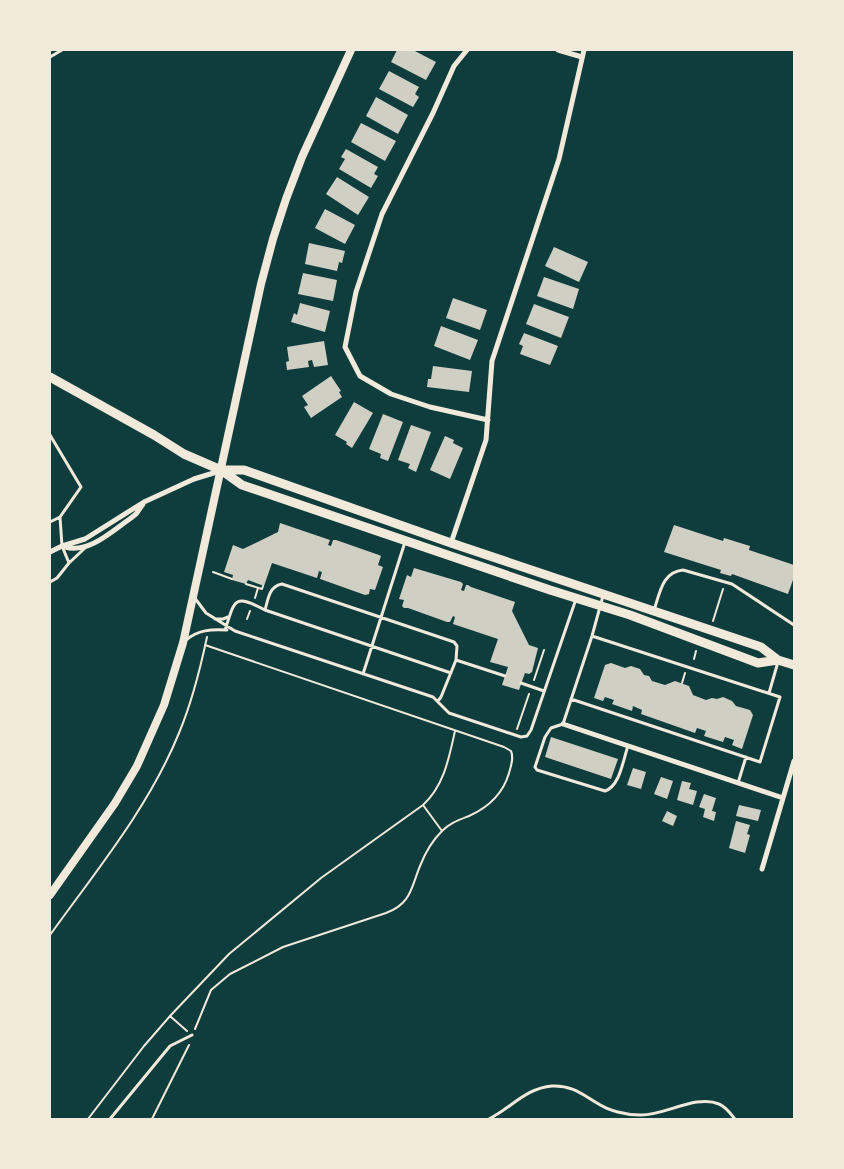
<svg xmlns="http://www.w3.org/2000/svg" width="844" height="1169" font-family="'Alegreya Sans',sans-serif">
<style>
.building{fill:#cfcfc3}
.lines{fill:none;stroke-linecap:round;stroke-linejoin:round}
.path{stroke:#f1e9da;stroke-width:2}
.service{stroke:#f1e9da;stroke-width:3}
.minor{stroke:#f1e9da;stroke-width:5}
.tertiary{stroke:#f1e9da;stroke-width:8}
.secondary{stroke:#f1e9da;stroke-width:9}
</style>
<rect width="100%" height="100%" fill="#0f3d3e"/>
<!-- building -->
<path class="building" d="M397 50H413L436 62 426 80 391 62Z
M389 71 419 87 415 94 419 97 413 107 379 89Z
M376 97 408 115 398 134 366 116Z
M361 123 396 141 385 161 351 142Z
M346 149 378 167 374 174 378 176 371 188 339 169 345 159 341 157Z
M337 177 369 197 358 215 326 194Z
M325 209 355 225 345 244 315 228Z
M309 243 345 251 342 263 339 262 337 271 305 264Z
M554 247 588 262 579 282 545 266Z
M303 273 337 280 333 301 298 294Z
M544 277 579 289 573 309 537 296Z
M453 298 487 310 480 330 446 318Z
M300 303 330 311 325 332 291 322 294 313 297 315Z
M534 304 569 317 561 338 526 324Z
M441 326 478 340 470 360 434 346Z
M524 333 558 346 550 365 520 354 523 346 519 344Z
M324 341 328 365 314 367 312 360 308 361 309 367 287 370 286 362 289 361 287 347Z
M433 366 472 371 469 392 427 387 428 379H431Z
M331 376 341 391 339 392 342 397 311 418 304 407 308 405 302 396Z
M354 402 373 413 352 448 346 444 347 442 335 435Z
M383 414 403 422 388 461 380 458 381 454 369 449Z
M411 425 431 432 416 472 408 468 410 464 398 460Z
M445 436 454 440 453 443 463 448 450 479 430 470Z
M280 523 330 540 328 545 331 546 333 540H336L379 555 381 556 378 565 383 567 375 590 370 589 369 594 365 595 323 580 320 579 322 572 319 571 317 578 272 563 264 586 248 580 246 584 232 580 233 575 224 572 233 545 243 549 278 532Z
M674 525 723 541 724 538 750 546 749 550 794 565V577L788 594 732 574 731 576 720 573 721 570 664 552Z
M414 568 461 582 463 584 461 590 464 591 466 585H468L471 587 515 602 512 611 529 645 538 648 532 672 529 674 525 673 519 690 502 685 508 667 490 662 498 639 453 624 455 617 453 616 450 622H447L408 608H404L402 606 404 600 399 599 407 575 411 577Z
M611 663 625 668 631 666 640 669 644 675 649 676 652 681 665 685 675 681 689 686 693 695 706 700 712 698 717 699 723 697 732 701 736 706 750 710 753 715 742 749 732 745 734 740 725 737 723 742 704 736 706 731 697 728 695 733 641 714 642 710 633 706 632 711 612 704 614 700 605 697 603 701 594 698 605 665Z
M551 737 618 759 611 779 545 757Z
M633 768 646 772 641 789 627 785Z
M661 777 673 781 667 799 654 794Z
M682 781 691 783 689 789 697 791 693 805 677 800Z
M704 794 716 798 712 811 716 812 714 821 703 817 705 809 699 807Z
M739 805 761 810 758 821 736 816Z
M667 811 677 816 673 826 662 821Z
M736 821 750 825 747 834 750 835 745 853 729 848Z"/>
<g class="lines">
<!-- path -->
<path class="path" d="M213 572 232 579
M246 584 262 589 263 586
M255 598 258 588
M247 619 250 611
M713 621 723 589
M694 659 696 651
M534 680 544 650
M682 683 685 673
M517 729 529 694
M423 805 442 831
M50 935C96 871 149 807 179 733 192 702 200 670 207 637
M170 1016 187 1031
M195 1029 211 990 230 974 283 947 386 913C411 904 411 888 420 866 425 853 432 841 442 831 450 823 459 820 469 816 489 807 503 794 509 773 511 766 514 758 511 751L504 747 205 645
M88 1119 144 1046 170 1016 229 954 321 878 423 805C444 786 449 758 455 731
M152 1119 189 1045"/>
<!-- service -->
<path class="service" d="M50 57 62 50
M50 435 81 487 60 517 62 546 69 563 57 578 50 582
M50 522 60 517
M69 563 85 548
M603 596 592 636 563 724 551 728 545 737 535 767 537 770 605 791C620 786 623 760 628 746
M194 597 206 613 235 631 433 697 449 713 521 737 527 736 531 730 576 599
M265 610C268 600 269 586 282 584L454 642 457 646 456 660 441 697 438 701
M654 610C660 593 662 572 683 570L732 584 794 625
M215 619H223L228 617
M225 630C235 600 233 593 265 610L451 673
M186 640C198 630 211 629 227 630
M456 660 505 676
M363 674 405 542
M521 683 544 691
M769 693 778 662
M571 699 760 762 780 697 592 636
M738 783 746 757
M110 1119 170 1046 192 1035
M489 1119C511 1108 526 1088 552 1086 571 1085 582 1094 597 1103 609 1111 626 1115 640 1115 664 1116 696 1094 719 1104 725 1106 731 1114 735 1119"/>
<!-- minor -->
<path class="minor" d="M467 50 454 66 433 113 382 214 356 292 345 347 360 376 391 394 430 407 488 420
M558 50 582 57
M451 543 486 440 492 361 559 159 584 50
M65 547C89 554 112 531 131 518L136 514 143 504
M50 552 62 546 85 539 144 502 194 479 220 471
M563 724 783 798
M762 869 794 761"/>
<!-- tertiary -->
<path class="tertiary" d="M50 895 115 803 137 766 164 705 183 643 261 284 273 239 286 199 302 157 351 50"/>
<!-- secondary -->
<path class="secondary" d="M50 377 154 435 184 454 221 470 242 485 550 590 630 615 758 663 778 660
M221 470H244L451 543 761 647 778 660 794 665"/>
</g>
<!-- border -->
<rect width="844" height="1169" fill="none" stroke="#f1e9da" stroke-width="102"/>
</svg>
